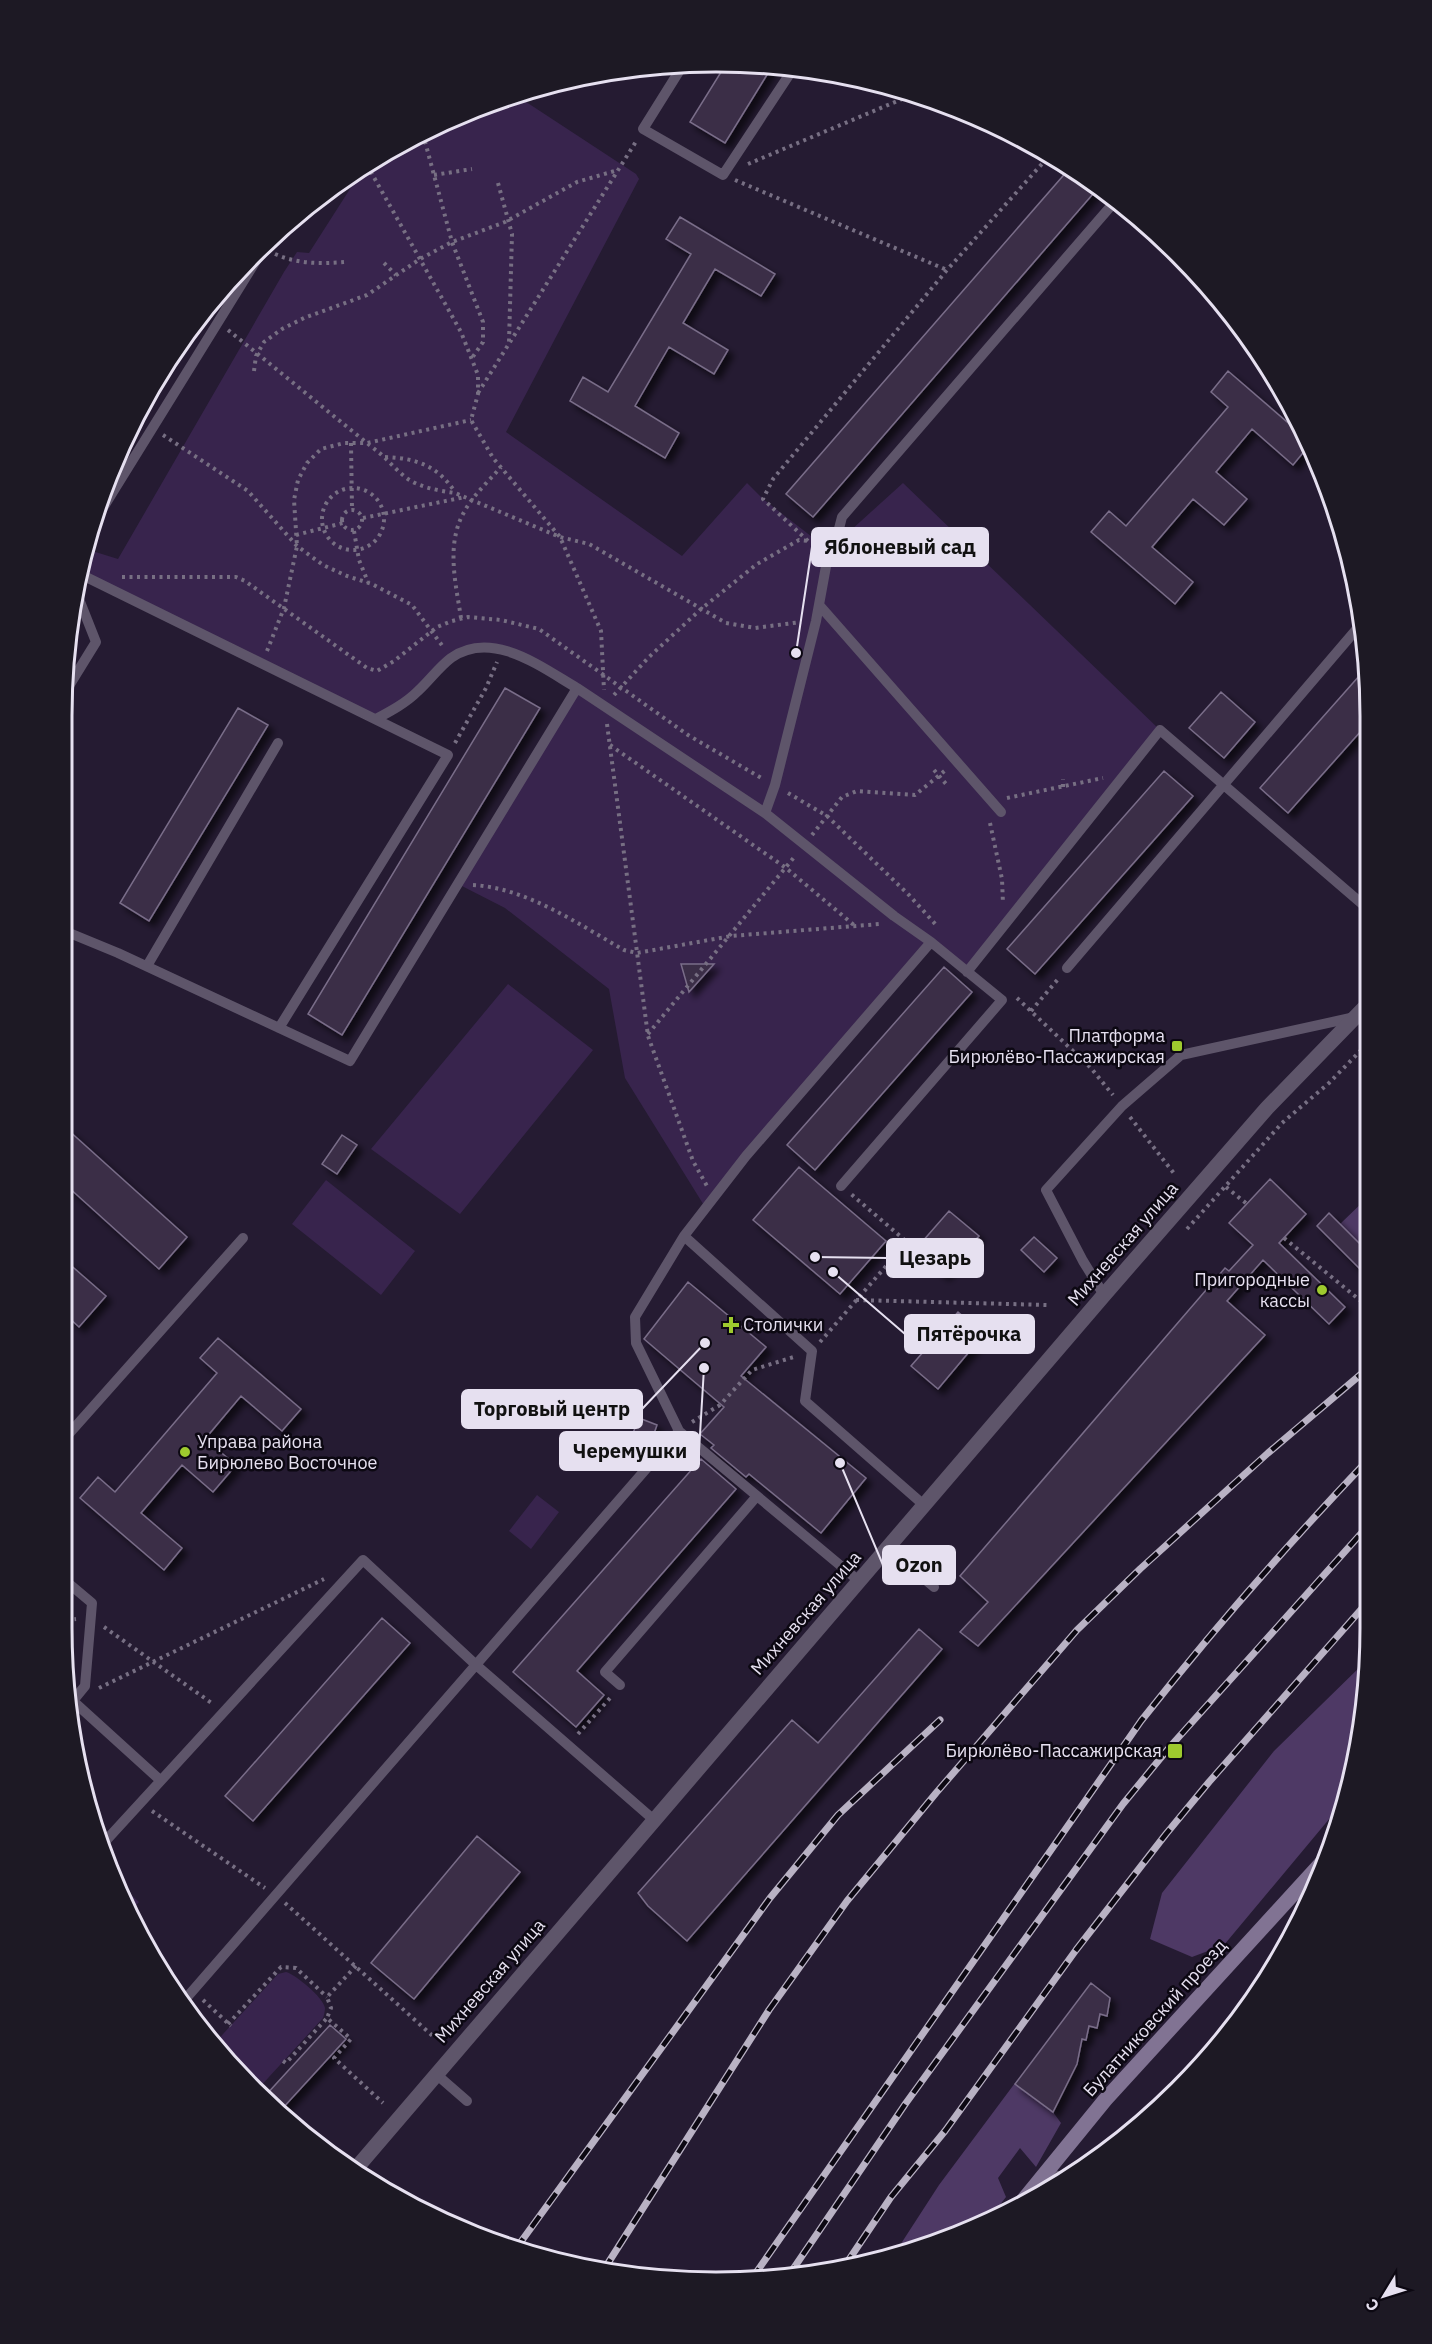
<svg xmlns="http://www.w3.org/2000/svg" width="1432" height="2344" font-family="'IBM Plex Sans',sans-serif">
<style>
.green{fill:#38244d}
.forest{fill:#4e3965}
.building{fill:#3a2f47;stroke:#7a6d89;stroke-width:1.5;filter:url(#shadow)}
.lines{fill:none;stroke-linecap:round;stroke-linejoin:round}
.path{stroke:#776f83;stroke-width:4;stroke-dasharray:3 4.5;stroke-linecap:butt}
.lane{stroke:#5e556a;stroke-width:10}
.street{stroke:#5e556a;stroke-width:15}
.secondary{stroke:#817393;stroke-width:15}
.rail-casing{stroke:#b9b2c4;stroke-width:7}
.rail{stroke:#0c0812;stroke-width:4.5;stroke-dasharray:14;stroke-linecap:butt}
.poi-dot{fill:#9eca2e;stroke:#0c0812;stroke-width:2}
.labels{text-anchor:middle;stroke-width:5;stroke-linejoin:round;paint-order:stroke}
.poi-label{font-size:18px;fill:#e6e0f0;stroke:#0c0812;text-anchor:end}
.street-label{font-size:18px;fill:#e6e0f0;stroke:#0c0812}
.rim{fill:none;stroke:#e6e0f0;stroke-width:3}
.leader{fill:none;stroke:#e6e0f0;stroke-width:2}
.callout-dot{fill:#e6e0f0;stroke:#0c0812;stroke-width:2}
.callout{fill:#e6e0f0;stroke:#e6e0f0;stroke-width:2}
.callout-label{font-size:20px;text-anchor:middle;font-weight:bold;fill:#111}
</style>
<defs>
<filter id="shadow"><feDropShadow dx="5.5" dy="5.5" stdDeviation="3" flood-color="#0009"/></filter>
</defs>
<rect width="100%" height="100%" fill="#251b32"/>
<!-- green -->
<path class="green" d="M514 94 636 174 639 179 506 432 682 556 747 483 763 499 829 550 903 483 1160 730 967 972 932 943 705 1207 625 1078 609 989 505 908 458 884 577 688 522 656 478 646 451 658 417 693 376 719 82 575 89 550 118 559 284 272 297 252 309 253 364 167 388 149 505 96Z
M508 984 593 1050 460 1214 371 1149Z
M326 1180 415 1251 381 1295 292 1224Z
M537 1495 559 1512 531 1549 509 1531Z
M113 1878 139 1902 128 1915Z
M286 1972C295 1974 324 1998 325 2008 325 2010 324 2016 323 2018L258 2089 253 2091 213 2045 278 1974Z"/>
<!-- forest -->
<path class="forest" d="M1367 1198V1251L1340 1224Z
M1365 1662V1713L1340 1806 1224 1945 1192 1957 1150 1939 1162 1893 1274 1751Z
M1015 2083 1053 2112 1061 2123 1036 2167 1020 2148 998 2178 1006 2197 985 2224 926 2248 893 2256 939 2185Z"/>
<!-- building -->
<path class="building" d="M758 63 773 65 725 143 690 122 726 64Z
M1069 169 1099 187 813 517 786 494Z
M680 217 775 274 761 296 715 269 683 323 728 350 714 374 669 347 635 406 679 433 665 458 570 401 583 377 608 392 691 254 666 239Z
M1228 371 1301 434 1307 448 1293 465 1252 429 1216 472 1247 499 1224 525 1193 499 1152 547 1193 582 1175 604 1091 532 1109 511 1126 526 1228 407 1211 392Z
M1368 666 1369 722 1288 813 1260 788Z
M505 688 540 708 342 1035 308 1014Z
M1221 692 1255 722 1224 758 1189 728Z
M238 708 268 725 149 921 120 903Z
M1164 771 1193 796 1035 974 1007 949Z
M681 964H714L689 992Z
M944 967 972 992 815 1170 787 1145Z
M67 1129 187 1237 159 1269 67 1186Z
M342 1135 357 1145 337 1174 322 1164Z
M799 1167 886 1241 840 1294 753 1220Z
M1270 1179 1306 1214 1279 1243 1345 1307 1329 1324 1263 1260 1227 1301 1265 1335 978 1646 960 1632 988 1602 960 1576 1225 1268 1229 1271 1253 1245 1229 1223Z
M949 1211 979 1236 944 1275 915 1250Z
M1329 1213 1367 1251V1276L1317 1226Z
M1034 1237 1057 1258 1044 1272 1021 1250Z
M67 1262 106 1296 79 1327 67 1316Z
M688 1282 766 1347 741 1376 866 1478 821 1533 749 1474 746 1477 711 1448 714 1445 700 1434 724 1407 644 1339Z
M958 1312 984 1334 938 1389 911 1366Z
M218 1338 301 1409 282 1431 241 1396 205 1439 236 1465 213 1492 182 1465 141 1513 182 1548 164 1570 80 1498 98 1477 115 1492 217 1373 200 1358Z
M639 1418 657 1425 650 1445 631 1438Z
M701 1459 736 1489 577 1671 604 1695 576 1727 513 1672Z
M382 1618 410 1643 253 1821 225 1796Z
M919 1629 942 1649 687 1941 648 1906 638 1893 792 1720 818 1743Z
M477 1836 520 1872 414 1999 371 1963Z
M1091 1983 1110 1998 1107 2016 1100 2014 1097 2028 1089 2026 1086 2040 1082 2039 1077 2064 1053 2112 1015 2084Z
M330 2025 346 2039 281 2110 265 2096Z"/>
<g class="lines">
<!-- path -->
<path class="path" d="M423 134 452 242 483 322V342L472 358
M748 164 914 94
M367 165 461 332 478 375V394L471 420 493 458 560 537 601 631 604 690
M434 175 472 169
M735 180 947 270
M498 183 512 234 509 342
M275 254C298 264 319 264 344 262
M384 263 396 275
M228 330C278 370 327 411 377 451 390 461 400 476 415 483 428 489 442 491 455 493L560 537 589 544 726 623 755 628 801 622
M254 371 256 356 264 342 282 329 304 318 367 295 420 259 452 242 505 222 577 182 618 170
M478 393 637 140
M163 435 248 491 297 546 323 565 347 576 372 584 412 605 444 648
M351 443 352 509
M385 457C416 458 438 466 455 492
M322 519a31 31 0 1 1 62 0a31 31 0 1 1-62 0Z
M342 520a10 10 0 1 1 20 0a10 10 0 1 1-20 0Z
M363 518 465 497
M354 531 359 560 368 582
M296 535 343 523
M808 541 763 499 773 479 947 270 1049 156
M122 577H236L245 581 367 668 377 671 394 661 437 627 452 621 468 617 501 620 539 629 688 735 763 779
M461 618C456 585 446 546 463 514 472 496 488 482 501 467
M267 651 284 608 297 546 294 500 298 480 307 463 321 449 344 443H367L471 420
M614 695 649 657 701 609 757 564 799 540 819 542
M607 724 648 1036 693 1161 707 1186
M455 743 486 688 497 662
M610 745 786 868 855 926
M934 770 946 784
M1063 787V779
M788 793 827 816 909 895 938 927
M1007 798 1103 778
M990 823 1002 879 1003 904
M812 835 842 797 857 791 915 795 947 769
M473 885C527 888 578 924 624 950L637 953 731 936 880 924
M1017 998 1090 1067 1113 1095
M1031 1011 1059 978
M648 1034 796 855
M1130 1117 1176 1176
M1226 1187 1247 1204
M1187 1229 1282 1123 1329 1083 1368 1043
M1284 1238 1367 1306
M856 1300 1047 1305
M820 1342 907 1242 851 1194
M692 1422 720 1405 752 1370 797 1356
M67 1620 76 1619
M104 1627 213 1704
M99 1688 324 1579
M578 1734 611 1697
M152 1811 265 1888
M285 1903 435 2038
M356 1966 327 1997 331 2008 327 2018 351 2039 334 2058 383 2103
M203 2000 231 2026
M228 2024 281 1967 296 1968 327 1997
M283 2061 286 2063 327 2018"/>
<!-- lane -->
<path class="lane" d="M683 65 643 129 723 175 793 69
M98 516 267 243
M82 575 448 755 279 1028
M820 606 1001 812
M67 689 96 642 77 594
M376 719C391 711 406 703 418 691 429 681 439 667 451 658 492 629 541 667 577 688
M765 813 775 785 816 621 829 550 835 544 842 517 1117 199
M67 932 118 953 350 1061 577 688 765 813 894 916 931 942
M147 966 278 743
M1067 968 1361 624
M967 972 1160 730 1368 909
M841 1186 1002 1000 931 942 746 1156 684 1236 812 1351 805 1401 925 1506
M684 1236 635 1317 636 1343 679 1431 859 1581
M1104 1295 1083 1261 1046 1190 1122 1106 1181 1055 1355 1017
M67 1436 243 1238
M888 1548 934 1587
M67 1582 92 1603 85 1686 67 1708
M620 1685 605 1672 757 1496
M73 1701 160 1780
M100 1847 363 1560 475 1664 654 1820
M182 2003 679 1431
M436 2074 467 2101
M1047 2171 1063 2179"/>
<!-- street -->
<path class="street" d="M353 2172 1104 1295 1267 1108 1368 1004"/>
<!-- secondary -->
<path class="secondary" d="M1017 2208 1105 2100 1326 1858"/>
<defs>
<path id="rail" d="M515 2250 770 1898 838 1815 940 1720
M844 2267 891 2197 945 2131 1076 1950 1166 1834 1209 1782 1365 1605
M603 2271 769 2010 847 1901 936 1793 1077 1630 1140 1569 1268 1453 1366 1370
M787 2278 906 2103 1123 1804 1168 1749 1366 1528
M751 2280 1141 1721C1212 1631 1287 1545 1366 1462"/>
</defs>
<!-- rail casing -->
<use href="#rail" class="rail-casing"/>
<!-- rail -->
<use href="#rail" class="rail"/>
</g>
<!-- markers -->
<g class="poi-dot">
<rect x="1171" y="1040" width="12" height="12" rx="3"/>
<circle cx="1322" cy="1290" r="6"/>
<path d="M728 1316h6v6h6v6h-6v6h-6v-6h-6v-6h6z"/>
<circle cx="185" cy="1452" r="6"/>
<rect x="1167" y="1743" width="16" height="16" rx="3"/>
</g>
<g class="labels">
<!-- poi labels -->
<g class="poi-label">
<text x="1165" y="1042">Платформа<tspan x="1165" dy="21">Бирюлёво-Пассажирская</tspan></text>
<text x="1310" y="1286">Пригородные<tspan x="1310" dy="21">кассы</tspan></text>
<text x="743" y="1331" text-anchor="start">Столички</text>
<text x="197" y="1448" text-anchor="start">Управа района<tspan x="197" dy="21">Бирюлево Восточное</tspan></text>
<text x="1162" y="1757">Бирюлёво-Пассажирская</text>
</g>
<!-- street labels -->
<g class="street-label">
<text transform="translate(1123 1244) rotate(-49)" y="6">Михневская улица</text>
<text transform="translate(806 1613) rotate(-49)" y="6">Михневская улица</text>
<text transform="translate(490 1981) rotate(-49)" y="6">Михневская улица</text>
<text transform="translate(1155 2018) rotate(-48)" y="6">Булатниковский проезд</text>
</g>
</g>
<!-- crop -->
<path d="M0 0H1432V2344H0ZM716 72H716A644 644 0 0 1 1360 716V1628A644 644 0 0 1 716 2272H716A644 644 0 0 1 72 1628V716A644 644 0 0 1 716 72Z" fill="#1d1924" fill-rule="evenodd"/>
<path class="rim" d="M716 72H716A644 644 0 0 1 1360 716V1628A644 644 0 0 1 716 2272H716A644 644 0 0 1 72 1628V716A644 644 0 0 1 716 72Z"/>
<!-- callouts -->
<path class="leader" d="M796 653L812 547M815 1257L887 1258M833 1272L905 1334M705 1343L642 1409M704 1368L699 1451M840 1463L883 1565"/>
<g class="callout-dot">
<circle cx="796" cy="653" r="6"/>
<circle cx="815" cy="1257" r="6"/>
<circle cx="833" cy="1272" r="6"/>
<circle cx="705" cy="1343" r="6"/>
<circle cx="704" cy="1368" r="6"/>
<circle cx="840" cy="1463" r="6"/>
</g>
<g class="callout">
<rect x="812" y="528" width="176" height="38" rx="6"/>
<rect x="887" y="1239" width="96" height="38" rx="6"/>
<rect x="905" y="1315" width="129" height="38" rx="6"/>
<rect x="462" y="1390" width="180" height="38" rx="6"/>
<rect x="560" y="1432" width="139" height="38" rx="6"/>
<rect x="883" y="1546" width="72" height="38" rx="6"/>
</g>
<g class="callout-label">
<text x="900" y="554">Яблоневый сад</text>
<text x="935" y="1265">Цезарь</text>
<text x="969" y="1341">Пятёрочка</text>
<text x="552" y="1416">Торговый центр</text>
<text x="630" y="1458">Черемушки</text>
<text x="919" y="1572">Ozon</text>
</g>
<!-- north arrow -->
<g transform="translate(1384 2296) rotate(232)" stroke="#0c0812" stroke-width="4.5" paint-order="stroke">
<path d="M0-4.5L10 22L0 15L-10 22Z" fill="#e6e0f0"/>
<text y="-9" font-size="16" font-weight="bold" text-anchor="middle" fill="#e6e0f0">С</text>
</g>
</svg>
